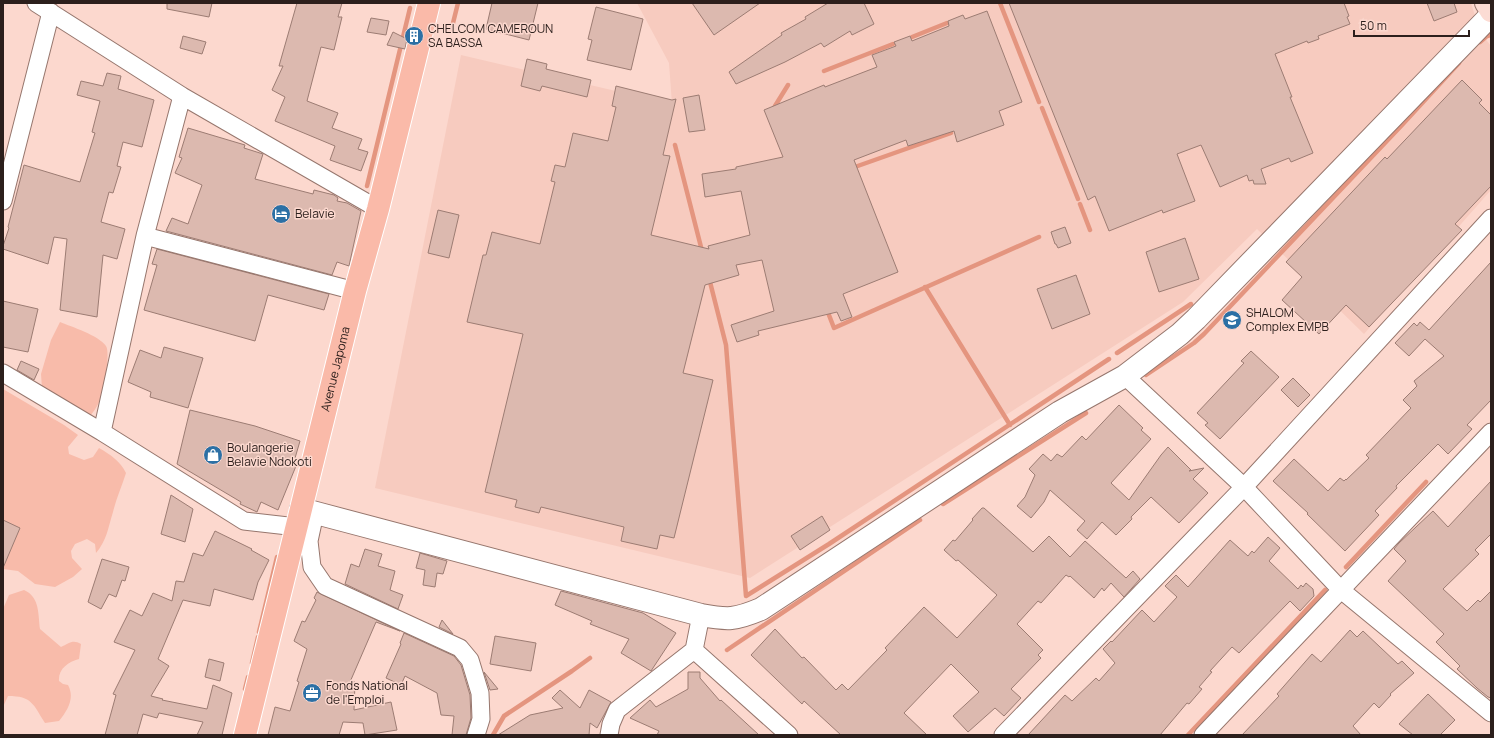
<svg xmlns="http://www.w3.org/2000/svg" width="1494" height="738" font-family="Manrope,sans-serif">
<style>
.built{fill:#f7cbbf}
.green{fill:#f8bbaa}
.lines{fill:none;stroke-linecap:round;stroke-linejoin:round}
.stream{stroke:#e4957f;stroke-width:4.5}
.building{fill:#dcb9af;stroke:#9c7c73}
.minor-casing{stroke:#96766d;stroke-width:19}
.tertiary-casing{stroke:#96766d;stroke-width:24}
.secondary-casing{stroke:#96766d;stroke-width:24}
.primary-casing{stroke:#fff;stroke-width:24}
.minor{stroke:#fff;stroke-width:17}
.tertiary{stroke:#fff;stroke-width:22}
.secondary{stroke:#fcdcd4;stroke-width:22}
.primary{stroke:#fabaa9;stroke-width:22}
.labels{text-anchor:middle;stroke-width:3;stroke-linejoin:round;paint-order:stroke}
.poi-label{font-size:12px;fill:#2c1f1c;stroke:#fcd8ce;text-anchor:start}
.street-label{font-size:12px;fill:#2c1f1c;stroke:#fcd8ce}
</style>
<rect width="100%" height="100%" fill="#fcd8ce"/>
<!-- built -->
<path class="built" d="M637 3H1471L1480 32 1491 46V190L1364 334 1257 229 1183 302 750 578 375 488 461 55 672 104 669 63Z"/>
<!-- green -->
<path class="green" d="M60 322C72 327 98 335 106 346 110 351 105 384 103 391 101 400 96 409 90 416L42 388 41 374 51 340Z
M3 389 64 425 78 435 68 447 69 454 84 460 93 457 99 448C111 455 120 461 126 473 122 486 116 499 113 512 108 528 107 540 96 553L95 544 87 539 75 544 71 551 72 558 82 569 73 577 55 587 35 584 18 571 3 569Z
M24 590C40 597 38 614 40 629L61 647C69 643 73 639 81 644L79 659C68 662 58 669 59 681L63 684 68 685C75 698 68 710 59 721L45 723C33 704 32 696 8 696L3 707V609L9 595Z"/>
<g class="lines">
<!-- stream -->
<path class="stream" d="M1000 3 1039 102
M451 31 458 3
M912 37 947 23
M1480 42 1487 36 1491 35
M824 71 893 44
M775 106 788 85
M1042 108 1078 199
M675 145 702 251
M852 168 951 133
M367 186 410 8
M1080 204 1090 230
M709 278 726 345 746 596 829 544 1109 359
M925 287 1010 425
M827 310 834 328 1039 237
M1117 353 1191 304
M1146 375 1194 343 1204 334 1402 125 1459 63
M943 504 1086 413H1076
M1346 567 1426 482
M259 632 277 557
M727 650 920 520
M252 663 258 637
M245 689 248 677
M493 735 504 716 572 671 590 658
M1188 735 1325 590"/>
</g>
<!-- building -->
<path class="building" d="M167 3H212L209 17 167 9Z
M297 3H342L338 17H342L334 50 321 47 307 101 338 113 332 128 362 139 358 149 368 152 361 171 330 160 335 146 275 121 285 97 272 90 283 66H279Z
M492 3H538L529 40 486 29Z
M692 3H760L714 35Z
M828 3H864L874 24 852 35 850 31 824 47 821 43 785 62 736 84 729 72 782 35 781 33 806 19 805 17Z
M1009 3H1344L1349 16 1347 17 1350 24 1318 36 1319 39 1308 43 1307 41 1275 54 1292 97H1290L1313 153 1291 162 1289 158 1261 169 1266 184H1254L1253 180 1249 181 1247 175 1220 187 1201 145 1177 154 1195 201 1163 213 1162 210 1109 231 1095 196 1088 200Z
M1427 3H1454L1457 12 1434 21Z
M596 7 643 19 631 70 587 60 592 40 588 39Z
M987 11 1022 102 999 111 1004 125 957 142 954 131 908 146 906 140 854 160 898 272 843 294 852 317 841 321 837 312 758 331 759 335 737 342 731 325 774 311 762 260 736 265 739 275 705 285 683 373 713 380 674 538 660 535 657 549 621 541 624 527 541 507 539 513 515 507 517 500 485 492 523 334 467 322 483 255H486L492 232 540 244 555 182 551 181 555 165 565 167 573 133 608 141 616 107 612 106 616 86 672 100 676 99 663 155 670 156 651 235 709 249 708 246 750 235 741 191 705 197 702 174 736 169V167L783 157 764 110 824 85 825 87 877 67 872 55 896 46 894 42 910 36 912 41 949 26 948 21 963 15 965 19Z
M371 18 389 21 386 35 367 32Z
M393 32 407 39 405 49 387 45Z
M183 36 206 42 202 54 180 48Z
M527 59 547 64 546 69 591 80 587 97 542 86 540 91 521 86Z
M107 73 121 76 118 89 154 100 142 147 123 142 117 166 121 167 113 193 109 192 101 222 125 229 117 259 103 255 97 317 60 310 67 239 54 237 48 264 3 249V246L9 228 8 227 24 165 80 182 95 133 92 132 100 101 77 95 81 81 103 86Z
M1462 80 1482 100 1479 103 1491 115V186L1455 224 1462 230 1369 327 1346 305 1319 334 1282 300 1302 277 1286 262 1385 157 1387 159Z
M699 95 705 130 689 132 683 98Z
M188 128 245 145 244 148 263 154 255 179 313 194 314 190 334 195 338 198 337 201 347 203 361 211 349 266 337 262 332 275 166 231 172 218 188 224 202 185 175 173 182 158 179 157Z
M438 210 459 215 449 258 428 253Z
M1065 227 1071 243 1058 248 1056 244H1055L1051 232Z
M1185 238 1199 279 1159 292 1146 252Z
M157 249 329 294 324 310 268 295 255 341 144 310 157 265 152 264Z
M1491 262V400L1467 425 1472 429 1448 454 1438 444 1396 486 1397 488 1375 511 1379 515 1345 551 1307 514 1308 513 1273 481 1294 459 1328 491 1340 478 1344 481 1346 479V480L1369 458 1366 455 1411 408 1403 400 1417 386 1414 381 1444 356 1425 339 1409 356 1395 343 1414 323 1417 326 1420 322 1429 330Z
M1076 275 1090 314 1052 329 1037 289Z
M3 301 38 309 28 352 3 347Z
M164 347 203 358 188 408 150 397 151 392 128 382 140 350 161 358Z
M1251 351 1279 377 1220 439 1205 425 1208 423 1197 413 1244 363 1241 361Z
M21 361 39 369 34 380 17 370Z
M1293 378 1310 395 1298 407 1281 390Z
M1119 405 1143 428 1141 430 1151 439 1111 483 1129 500 1161 455 1168 447 1191 470 1189 471 1204 468 1193 479 1208 493 1179 523 1151 497 1131 517 1132 519 1116 535 1102 522 1087 539 1077 530 1085 521 1050 490 1044 502 1031 518 1017 506 1025 497 1035 475 1029 469 1043 454 1051 461 1057 454 1062 457 1082 436 1086 440Z
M190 410 255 426 300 441 293 465 296 466 278 510 261 502 257 512 240 504 241 502 177 464Z
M1491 481V534L1475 550 1479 554 1443 589 1467 611 1478 600 1480 602 1491 591V698L1488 697 1477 688 1457 669 1460 666 1436 642 1444 634 1388 581 1406 561 1394 549 1399 543 1433 511 1448 527Z
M171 495 193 509 185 542 161 534Z
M982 508H984L1033 552 1049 536 1070 557 1085 541 1126 578 1133 571 1140 579 1124 597 1111 583 1104 591 1102 588 1094 598 1070 576 1069 577 1066 575 1041 603 1038 601 1017 624 1043 650 1038 655 1041 658 1011 689 1021 698 1004 716 995 708 968 732 953 716 979 692 951 664 904 713 927 735H841L804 701 802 704 751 655 775 629 802 658 804 657 836 690 842 684 848 690 887 650 885 648 924 607 957 638 997 595 958 560 956 561 944 550 953 540 955 541 973 520 972 519Z
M822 516 830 530 800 550 791 536Z
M3 520 20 528 3 568Z
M215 531 252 549 251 550 269 560 258 582 253 600 214 589 210 606 183 600 158 659 169 666 151 696 163 699 162 700 207 709 213 685 232 693 222 735H197L203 722 159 713 157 718 143 714 137 735H105L116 695 113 694 135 650 114 642 130 610 142 616 153 593 172 601 176 581 184 582 193 553 203 556Z
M1268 537 1280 548 1269 561 1298 589 1301 585 1303 587 1306 583 1313 589 1314 596 1300 611 1290 601 1239 653 1232 647 1210 671 1212 672 1199 687 1202 689 1189 704 1187 703 1160 735H1028L1065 695 1072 701 1096 678 1099 681 1115 663 1103 649 1111 641 1112 642 1142 610 1154 622 1177 597 1165 586 1176 575 1188 587 1230 540 1248 556 1252 551 1254 553Z
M365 549 382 554 378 566 395 571 390 590 403 595 398 609 345 584 351 564 359 567Z
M420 553 447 561 443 574 437 573 435 587 423 585 425 570 416 568Z
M102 559 129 567 125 581 122 580 116 597 109 594 101 609 88 602Z
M561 591 643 613 676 633 651 671 621 653 629 639 590 624 592 621 555 605Z
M317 592 400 631 376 622 350 682H355L354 710 391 702 397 730 365 735 363 723 343 722 339 735H268L275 707 290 711 299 682 297 681 307 649 294 641 302 621 305 622 316 600 314 598Z
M442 620 453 634 439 627Z
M1350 630 1357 637 1363 631 1398 664 1402 661 1414 673 1390 694 1391 695 1379 708 1374 703 1353 726 1361 735H1242L1279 696 1277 694 1312 654 1321 662Z
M404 633 454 656 461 665 470 695 471 718 466 735H452L454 716 441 715 437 693 405 676 401 685 386 678 401 644 400 643Z
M495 636 536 643 531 671 490 664Z
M209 659 224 663 220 681 205 677Z
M484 672 498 689 490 690Z
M688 672H700V678L720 701 721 700 759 735H657L659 731 630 718 650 700 656 707 688 689Z
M560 690 580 708 589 690 611 702 597 728 590 723 589 735H498L530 715 563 708 552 698Z
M1428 694 1455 720 1440 735H1413L1399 724Z"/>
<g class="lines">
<defs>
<path id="minor" d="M36 3 182 96 378 209
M3 201 51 12
M145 236 355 291
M3 373 102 432 244 521 297 527
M1125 376 1244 487 1341 590 1491 713
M102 432 145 236 182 96
M315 513 309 541 312 567 325 586 460 648 470 660 480 693 481 719 476 735
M701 615 694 650 789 735
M609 735 611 724 617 710 694 650
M1003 735 1244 487 1491 218
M1203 735 1491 432"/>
<path id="tertiary" d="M301 509 701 615C728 620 735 620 761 609L1060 412 1125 376 1180 334 1196 319 1491 15"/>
<path id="secondary" d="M1486 3 1491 11"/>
<g id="primary">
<path id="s1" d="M245 735 301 509 355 291 378 209 429 3"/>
</g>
</defs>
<!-- minor casing -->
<use href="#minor" class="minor-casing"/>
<!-- tertiary casing -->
<use href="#tertiary" class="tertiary-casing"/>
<!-- secondary casing -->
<use href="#secondary" class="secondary-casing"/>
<!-- primary casing -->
<use href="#primary" class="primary-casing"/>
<!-- minor -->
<use href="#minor" class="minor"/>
<!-- tertiary -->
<use href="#tertiary" class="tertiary"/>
<!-- secondary -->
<use href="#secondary" class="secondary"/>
<!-- primary -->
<use href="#primary" class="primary"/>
</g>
<!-- icons -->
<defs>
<symbol id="building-disc" viewBox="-11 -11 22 22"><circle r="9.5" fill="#2c70a5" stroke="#fcd8ce"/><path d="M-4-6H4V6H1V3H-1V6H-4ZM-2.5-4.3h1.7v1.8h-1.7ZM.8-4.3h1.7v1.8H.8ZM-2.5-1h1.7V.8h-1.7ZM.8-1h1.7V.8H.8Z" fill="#fff"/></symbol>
<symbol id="hotel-disc" viewBox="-11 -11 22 22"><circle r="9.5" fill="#2c70a5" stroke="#fcd8ce"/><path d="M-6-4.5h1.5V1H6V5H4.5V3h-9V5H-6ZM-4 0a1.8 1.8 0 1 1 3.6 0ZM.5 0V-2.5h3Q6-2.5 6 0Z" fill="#fff"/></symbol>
<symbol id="school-disc" viewBox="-11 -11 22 22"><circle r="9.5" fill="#2c70a5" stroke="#fcd8ce"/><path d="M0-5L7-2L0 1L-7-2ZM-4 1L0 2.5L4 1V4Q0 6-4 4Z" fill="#fff"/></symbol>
<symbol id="shop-disc" viewBox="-11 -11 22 22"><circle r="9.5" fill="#2c70a5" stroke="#fcd8ce"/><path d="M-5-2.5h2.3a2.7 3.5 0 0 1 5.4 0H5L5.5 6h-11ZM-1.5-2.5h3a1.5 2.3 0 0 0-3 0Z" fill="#fff"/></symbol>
<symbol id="office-disc" viewBox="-11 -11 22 22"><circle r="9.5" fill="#2c70a5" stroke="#fcd8ce"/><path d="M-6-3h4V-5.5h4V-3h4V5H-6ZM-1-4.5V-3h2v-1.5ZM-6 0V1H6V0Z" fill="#fff"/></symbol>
</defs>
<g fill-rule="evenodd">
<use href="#building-disc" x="403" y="25" width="22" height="22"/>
<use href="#hotel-disc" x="270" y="203" width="22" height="22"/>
<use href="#school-disc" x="1221" y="309" width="22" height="22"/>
<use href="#shop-disc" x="202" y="444" width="22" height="22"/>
<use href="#office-disc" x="301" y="682" width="22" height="22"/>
</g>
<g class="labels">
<!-- poi labels -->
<g class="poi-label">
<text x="428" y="33">CHELCOM CAMEROUN<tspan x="428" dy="14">SA BASSA</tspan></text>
<text x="295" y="218">Belavie</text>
<text x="1246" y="317">SHALOM<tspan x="1246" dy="14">Complex EMPB</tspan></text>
<text x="227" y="452">Boulangerie<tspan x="227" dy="14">Belavie Ndokoti</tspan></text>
<text x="326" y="690">Fonds National<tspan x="326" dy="14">de l'Emploi</tspan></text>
</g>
<!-- street labels -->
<g class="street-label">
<text dy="4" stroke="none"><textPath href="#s1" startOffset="377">Avenue Japoma</textPath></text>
</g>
</g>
<!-- border -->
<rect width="1494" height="738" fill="none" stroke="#2c1f1c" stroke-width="8"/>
<!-- scale -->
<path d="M1354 30v6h115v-6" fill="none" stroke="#2c1f1c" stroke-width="2"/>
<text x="1360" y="30" font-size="12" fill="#2c1f1c" stroke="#fcd8ce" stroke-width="3" paint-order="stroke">50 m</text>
</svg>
